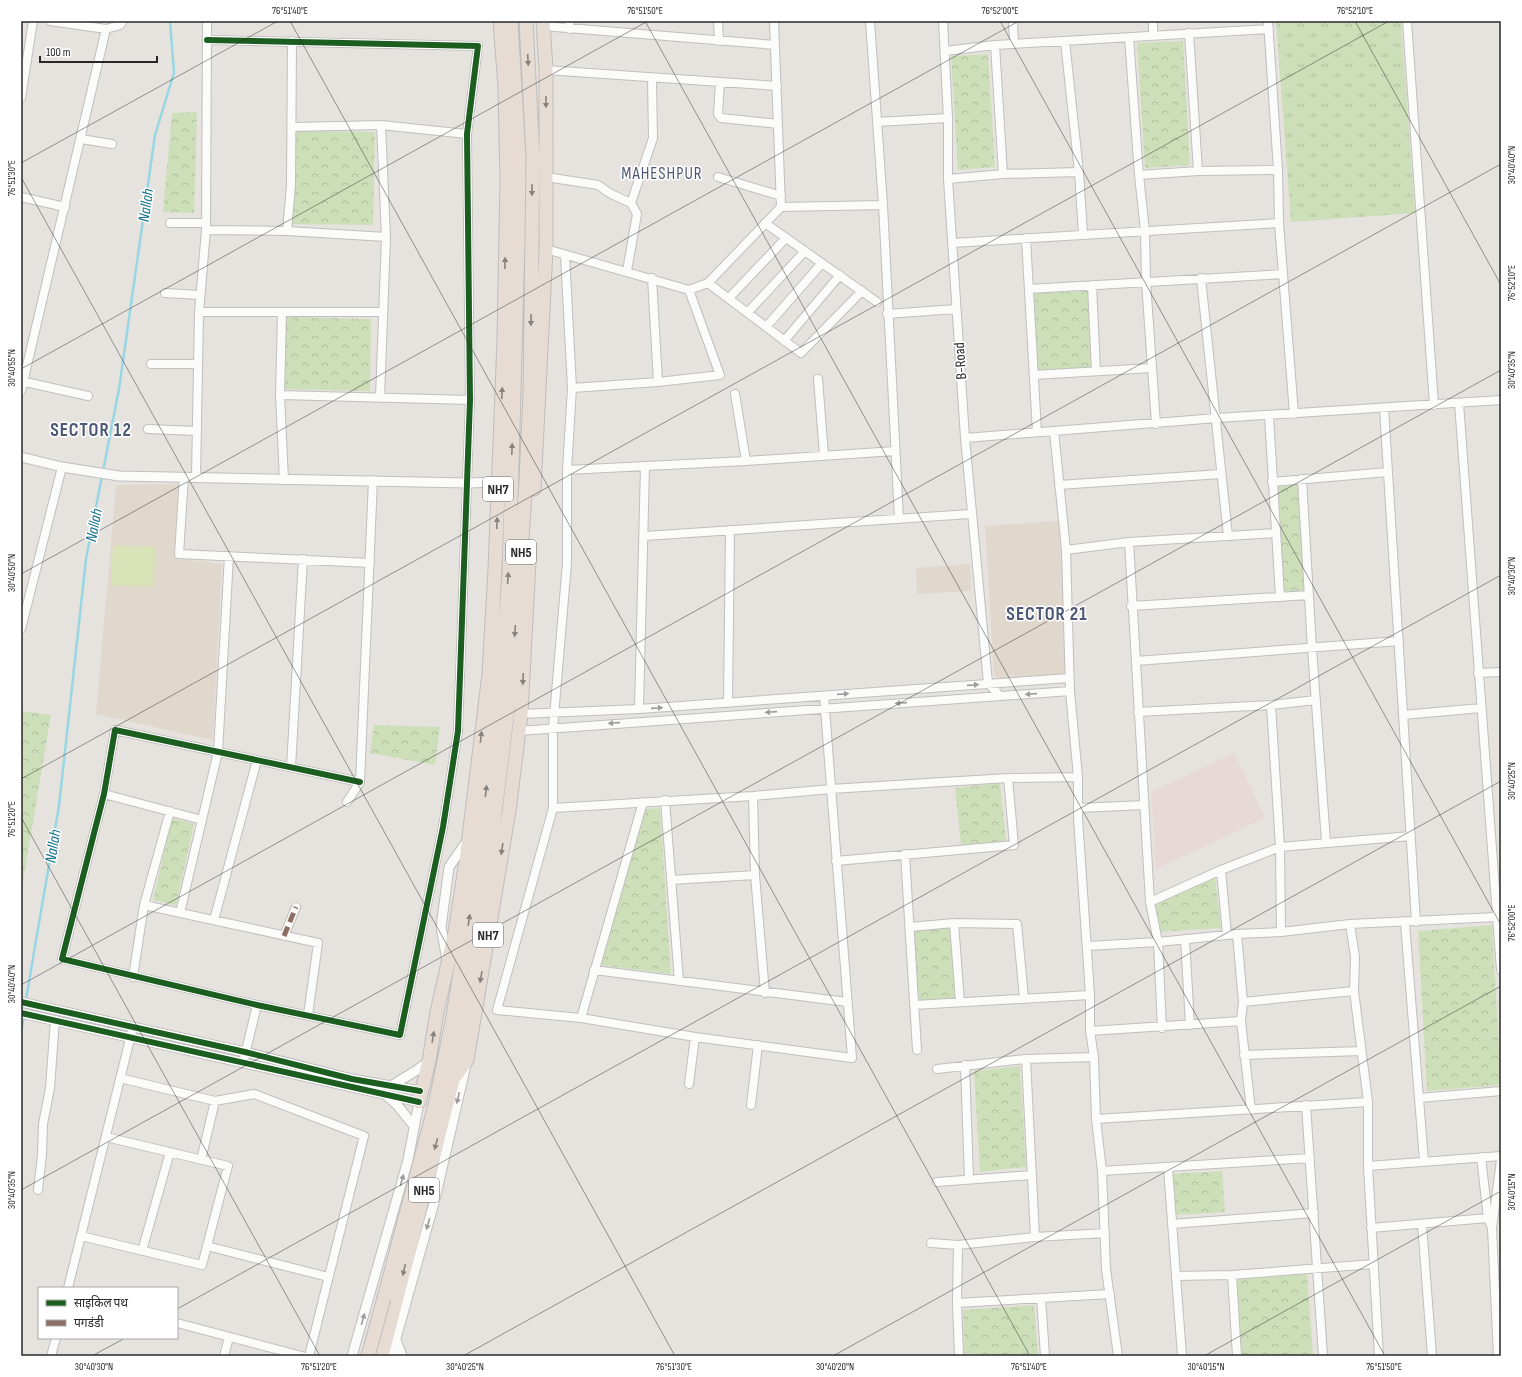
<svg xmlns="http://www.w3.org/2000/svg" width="1522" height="1377" font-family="'Sofia Sans Condensed','Noto Sans Devanagari',sans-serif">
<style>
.education{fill:#e0d8cd}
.medical{fill:#e8d9d9}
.grass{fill:url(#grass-tufts)}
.park{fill:url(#park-crowns)}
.pitch{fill:#d7e3b7}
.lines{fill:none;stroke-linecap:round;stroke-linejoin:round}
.stream{stroke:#97d7e3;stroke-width:2.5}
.minor-casing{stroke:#c0bfbf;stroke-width:10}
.tertiary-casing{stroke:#c0bfbf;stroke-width:11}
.trunk-casing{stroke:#bfbdbc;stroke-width:15}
.minor{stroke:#fbfbfa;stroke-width:8}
.tertiary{stroke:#fbfbfa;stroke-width:9}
.trunk{stroke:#e6dcd4;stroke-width:13}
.trunk-bridge-casing{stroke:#bfbdbc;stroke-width:15;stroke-linecap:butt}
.trunk-bridge{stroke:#e6dcd4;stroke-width:13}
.quiet{stroke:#8d6e63;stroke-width:5;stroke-dasharray:10 5;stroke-linecap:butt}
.cycleway-casing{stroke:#fff;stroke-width:8}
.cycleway{stroke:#1b5e20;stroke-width:6}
.oneway{fill:#87827e}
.oneway2{fill:#9c9c9c}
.ticks{fill:none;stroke:#282828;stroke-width:1;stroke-opacity:0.45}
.labels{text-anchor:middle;stroke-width:3;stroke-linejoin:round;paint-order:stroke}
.shield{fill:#fff;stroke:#686868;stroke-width:1}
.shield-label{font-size:14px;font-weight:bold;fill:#282828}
.street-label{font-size:15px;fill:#282828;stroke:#fff}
.water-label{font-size:16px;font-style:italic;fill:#17718e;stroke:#fff}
.quarter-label{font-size:17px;letter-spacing:1px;fill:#4c5875;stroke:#fff}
.district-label{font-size:19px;font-weight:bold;letter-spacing:1px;fill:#4c5875;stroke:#fff}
.neatline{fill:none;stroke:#282828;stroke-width:1.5}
.ticks-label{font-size:10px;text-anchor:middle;fill:#282828}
</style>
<defs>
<pattern id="grass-tufts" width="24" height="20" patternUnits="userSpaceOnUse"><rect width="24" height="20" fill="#cddfb9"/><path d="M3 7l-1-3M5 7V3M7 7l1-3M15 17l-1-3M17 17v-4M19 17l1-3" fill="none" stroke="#b0bf9f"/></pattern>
<pattern id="park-crowns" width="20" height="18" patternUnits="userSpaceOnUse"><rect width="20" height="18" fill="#cddfb9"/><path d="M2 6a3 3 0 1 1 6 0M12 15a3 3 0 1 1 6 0" fill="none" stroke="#b0bf9f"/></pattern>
</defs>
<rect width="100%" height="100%" fill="#e6e2de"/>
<!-- education -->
<path class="education" d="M178 484 176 558 222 564 213 740 96 714 116 485Z
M1059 521 1067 676 999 680 994 675 985 526Z
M970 564 971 591 917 594 916 568Z"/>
<!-- medical -->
<path class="medical" d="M1234 753 1265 818 1156 869 1151 792Z"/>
<!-- grass -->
<path class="grass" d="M1276 21H1401L1415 213 1291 222Z"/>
<!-- park -->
<path class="park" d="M1183 41 1190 165 1145 168 1137 43Z
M988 54 995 167 958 170 951 56Z
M197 112 194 213 163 212 172 113Z
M294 131 375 132 373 225 292 224Z
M1088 291 1091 369 1037 371 1034 293Z
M286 317 371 319 370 391 285 389Z
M1298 485 1305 591 1283 592 1277 486Z
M21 711 51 715 21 893Z
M374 725 440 727 435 765 370 753Z
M1000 783 1006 841 961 845 955 788Z
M660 808 671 974 600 965 646 809Z
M172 818 194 824 176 905 153 900Z
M1215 877 1221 928 1157 932 1155 904Z
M1492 925 1501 1085 1427 1091 1418 931Z
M951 928 956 999 919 1002 914 931Z
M1020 1066 1026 1167 980 1172 974 1071Z
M1222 1171 1225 1212 1176 1215 1173 1174Z
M1307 1274 1313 1356H1242L1236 1279Z
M1034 1305 1038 1356H991L964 1353 963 1310Z"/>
<!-- pitch -->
<path class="pitch" d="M113 546 156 547 153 587 111 585Z"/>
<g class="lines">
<!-- stream -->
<path class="stream" d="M103 471 119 389 155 135 174 73 170 21
M24 1011 59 806 86 559 102 476
M21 1032 24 1016"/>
<defs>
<path id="minor" d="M50 21 106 29 120 25 123 21
M569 21 570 29
M718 21 719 41
M774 21 781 207
M870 21 883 205 899 519
M943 21 948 118V179L965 438 988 683 1000 696
M1013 21 1014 44
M1153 21V35
M1268 21 1278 170 1279 223 1294 414
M1407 21 1434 405
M543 26 775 45
M1189 33 1198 171
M1129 37 1139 175 1145 231 1146 282 1156 424
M207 40 478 46 467 134 470 400 458 731 443 827 400 1035 257 1005 62 959 104 794 115 730 360 782
M1065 41 1079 172 1083 234
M995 45 1003 174
M945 51 995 45 1269 29
M546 70 777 86
M720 82 718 114 721 118 778 124
M21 98 33 21
M877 122 948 118
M292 127 381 125 467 134
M81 139 112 144
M1139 175 1198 171 1278 170
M546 177 598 185 611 194 631 203 637 214 627 271
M718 177 781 196
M948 179 1003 174 1079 172
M21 197 65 207
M631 203 653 138 652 78
M170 223H206
M765 223 877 302
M206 230 287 231 386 237
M287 231 291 185 292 41
M1026 238 1037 432
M952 243 1279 223
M546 249 689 290 708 283 781 207 883 205
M565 255 572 388 567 470V563L553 728V808L497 1010 581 1018 695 1037 852 1058 824 696
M652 278 658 382
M1201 278 1228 536
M708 283 801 353 862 291
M1092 285 1096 371
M1029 289 1283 274
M165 293 200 295
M729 298 786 238
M199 312H383
M282 312 280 395 284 480
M748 312 805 251
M887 314 956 309
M766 327 822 263
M784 341 840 275
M151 364H198
M1034 375 1152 368
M818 379 824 455
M21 381 88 396
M572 388 658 382 720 375 689 290
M21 391 106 29
M735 394 746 461
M280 395 470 400
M380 398 386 237 381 125
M1459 403 1501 970
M1384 408 1416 922
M1269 416 1280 597
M148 429 197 431
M1054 431 1066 550 1070 691 1078 777V818L1090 995V1031L1094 1057 1096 1119 1102 1171 1106 1269 1118 1356
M965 438 1217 418 1501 400
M567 470 746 461 895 451
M184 477 179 554 370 563
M196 477 199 312 206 230 207 21
M1302 479 1312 648 1326 842
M1272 482 1388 472
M1059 485 1221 474
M645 536 970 514
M1129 542 1150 902 1158 942 1162 1028
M1066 550 1129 542 1276 533
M1131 606 1309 595
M21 629 62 467
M1136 661 1399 641
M1478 673 1501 672
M728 703 730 530
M1271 705 1280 847 1281 932
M639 709 645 466
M1138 712 1271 705 1316 700
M521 714 639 709 1069 678
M1403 715 1481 708
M519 731 1070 691
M291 767 303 559
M104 794 202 820
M753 796 755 875 765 993
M665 800 679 981
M347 802 360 782 373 480
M553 808 753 796 831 789 1008 778 1078 777
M1078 808 1144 805
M905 854 917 1050
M836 861 1014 845 1008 778
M1221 870 1227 935
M671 880 755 875
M1150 902 1221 870 1280 847 1411 836
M144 905 318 943 308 1015
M180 913 218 752 229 556
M214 920 257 760
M954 923 960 1002
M1405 923 1424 1161
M1350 924 1355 957 1354 991 1368 1102V1166L1379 1356
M910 927 954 923 1017 924 1024 998
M1237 934 1243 1002 1241 1021 1251 1110
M284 936 296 907
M1185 939 1190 1025
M1087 946 1158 942 1237 934 1281 932 1350 924 1496 917
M594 970 847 1002
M133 977 144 905 170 811
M1243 1002 1354 991
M914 1005 1090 995
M581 1018 643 802
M1090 1031 1241 1021
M1244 1055 1361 1051
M1026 1059 1035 1237
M243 1063 257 1005
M965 1065 969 1179
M937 1069 1025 1059 1094 1057
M120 1078 215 1101 254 1094 364 1136 309 1356
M689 1084 695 1037
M1419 1098 1501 1091
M751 1105 758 1045
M1306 1105 1323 1356
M1096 1119 1368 1102
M1481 1157 1488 1218 1492 1228 1498 1356
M201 1160 215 1101
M1368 1166 1501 1156
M1168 1168 1182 1356
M1102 1171 1310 1158
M937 1182 1032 1175
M38 1190 42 1155 43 1124 50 1088 55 1020
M1172 1224 1314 1213
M1422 1224 1432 1356
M1371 1228 1488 1218
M1492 1228 1501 1160
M81 1236 202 1265 228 1166 106 1137
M931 1243 958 1245 1035 1237 1105 1233
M958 1245 957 1303 959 1356
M207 1246 328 1277
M142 1251 170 1152
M1232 1275 1237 1356
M1176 1276 1232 1275 1374 1264
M68 1288 133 1027
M1041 1298 1045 1356
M957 1303 1110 1294
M177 1323 302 1356
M51 1356 56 1338
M224 1356 229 1337"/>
<path id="tertiary" d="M21 457 62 467 119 476 468 483 498 482
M447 960 441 927 449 867 467 841
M21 1002 245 1052 352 1079 420 1091
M21 1013 419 1102 408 1160 352 1356
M391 1086 417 1070 429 1061
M387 1096 397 1105 414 1126
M396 1340 402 1356
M391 1356 434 1203 466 1065"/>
<path id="trunk" d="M534 489 546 249V70L543 21
M454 1078 467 1060 509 811 521 714 529 562
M419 1102 429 1061 437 1012 455 932 466 861 489 674 495 569 504 340 507 180 505 87 500 21
M384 1298 435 1105 452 1022 469 918 500 681 509 575 518 244 519 157 511 21
M382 1356 453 1080 482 916 512 677 526 482 530 392 533 157 526 21"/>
</defs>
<!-- minor casing -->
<use href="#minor" class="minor-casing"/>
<!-- tertiary casing -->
<use href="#tertiary" class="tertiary-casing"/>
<!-- trunk casing -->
<use href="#trunk" class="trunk-casing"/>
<!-- minor -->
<use href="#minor" class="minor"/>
<!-- tertiary -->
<use href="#tertiary" class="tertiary"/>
<!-- trunk -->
<use href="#trunk" class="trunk"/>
<defs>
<path id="trunk-bridge" d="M368 1356 384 1298"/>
</defs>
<!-- trunk-bridge casing -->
<use href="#trunk-bridge" class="trunk-bridge-casing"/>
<!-- trunk-bridge -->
<use href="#trunk-bridge" class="trunk-bridge"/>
<!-- quiet -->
<path class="quiet" d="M284 936 296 907"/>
<defs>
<path id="cycleway" d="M207 40 478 46 467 134 470 400 458 731 443 827 400 1035 257 1005 62 959 104 794 115 730 360 782
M21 1002 245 1052 352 1079 420 1091
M21 1013 419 1102"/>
</defs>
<!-- cycleway casing -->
<use href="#cycleway" class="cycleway-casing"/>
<!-- cycleway -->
<use href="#cycleway" class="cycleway"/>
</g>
<!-- one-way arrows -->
<defs><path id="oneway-solid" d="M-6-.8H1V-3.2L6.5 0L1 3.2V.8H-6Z"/></defs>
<g class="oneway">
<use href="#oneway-solid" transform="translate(528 60) rotate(87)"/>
<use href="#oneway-solid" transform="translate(546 102) rotate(90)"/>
<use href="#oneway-solid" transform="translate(532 190) rotate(91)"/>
<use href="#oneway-solid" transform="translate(505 263) rotate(-89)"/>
<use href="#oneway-solid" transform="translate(531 320) rotate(91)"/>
<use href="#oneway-solid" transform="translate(502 393) rotate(-88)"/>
<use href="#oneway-solid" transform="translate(512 449) rotate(-88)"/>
<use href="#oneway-solid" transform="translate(497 523) rotate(-88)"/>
<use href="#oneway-solid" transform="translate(508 578) rotate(-86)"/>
<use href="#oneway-solid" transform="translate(515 631) rotate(94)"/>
<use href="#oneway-solid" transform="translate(523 679) rotate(93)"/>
<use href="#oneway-solid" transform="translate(481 737) rotate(-83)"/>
<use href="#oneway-solid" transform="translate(486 791) rotate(-83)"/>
<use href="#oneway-solid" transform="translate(502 849) rotate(99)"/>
<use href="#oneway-solid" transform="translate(469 920) rotate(-81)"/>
<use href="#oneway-solid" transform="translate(481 977) rotate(100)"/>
<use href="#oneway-solid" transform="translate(433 1037) rotate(-81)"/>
<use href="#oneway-solid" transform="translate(436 1144) rotate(105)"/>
<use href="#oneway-solid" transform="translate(404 1270) rotate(103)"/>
</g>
<g class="oneway2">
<use href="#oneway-solid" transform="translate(973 685) rotate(-4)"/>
<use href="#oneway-solid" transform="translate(843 694) rotate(-4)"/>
<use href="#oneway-solid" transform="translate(1031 694) rotate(176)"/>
<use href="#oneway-solid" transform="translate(901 703) rotate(176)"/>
<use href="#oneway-solid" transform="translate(657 708) rotate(-4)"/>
<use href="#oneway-solid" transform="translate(771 712) rotate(176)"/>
<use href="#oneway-solid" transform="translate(614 723) rotate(176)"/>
<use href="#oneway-solid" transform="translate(458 1098) rotate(103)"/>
<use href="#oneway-solid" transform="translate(402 1180) rotate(-74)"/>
<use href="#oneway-solid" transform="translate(428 1224) rotate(106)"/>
<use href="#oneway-solid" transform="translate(363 1319) rotate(-74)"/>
</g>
<!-- ticks -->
<path class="ticks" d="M290 21 1030 1356M645 21 1385 1356M1000 21 1501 925M1355 21 1501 285M21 163 278 21M21 177 675 1356M21 369 648 21M21 574 1019 21M21 779 1389 21M21 817 320 1356M21 985 1501 164M21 1190 1501 370M177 1309 1501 575M92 1356 125 1338M463 1356 1501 781M833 1356 1501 986M1204 1356 1501 1191"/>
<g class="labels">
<!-- shield labels -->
<g class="shield">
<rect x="483" y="477" width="30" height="24" rx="3"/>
<rect x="506" y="540" width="30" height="24" rx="3"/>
<rect x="473" y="923" width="30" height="24" rx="3"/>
<rect x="409" y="1178" width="30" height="24" rx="3"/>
</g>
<g class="shield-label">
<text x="498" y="494">NH7</text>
<text x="521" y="557">NH5</text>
<text x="488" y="940">NH7</text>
<text x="424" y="1195">NH5</text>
</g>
<!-- street labels -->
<g class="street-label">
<text transform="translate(960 361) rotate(-94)" y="5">B-Road</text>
</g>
<!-- water labels -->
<g class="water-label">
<text transform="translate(145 205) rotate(-82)" y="6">Nallah</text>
<text transform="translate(93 525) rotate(-79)" y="6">Nallah</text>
<text transform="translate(52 846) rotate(-81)" y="6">Nallah</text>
</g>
<!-- quarter labels -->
<g class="quarter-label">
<text x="662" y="179">MAHESHPUR</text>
</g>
<!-- district labels -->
<g class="district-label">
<text x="91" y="436">SECTOR 12</text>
<text x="1047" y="620">SECTOR 21</text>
</g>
</g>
<!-- border -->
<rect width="1522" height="1377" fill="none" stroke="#ffffff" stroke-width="44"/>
<!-- legend -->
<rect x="38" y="1287" width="140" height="52" fill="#ffffff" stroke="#a9a9a9"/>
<rect x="46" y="1300" width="20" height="6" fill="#1b5e20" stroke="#a9a9a9"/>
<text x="74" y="1307" font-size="12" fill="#282828">साइकिल पथ</text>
<rect x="46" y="1320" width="20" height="6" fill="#8d6e63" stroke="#a9a9a9"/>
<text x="74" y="1327" font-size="12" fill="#282828">पगडंडी</text>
<!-- scale -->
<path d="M40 56v6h117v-6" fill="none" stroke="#282828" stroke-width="2"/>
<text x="46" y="56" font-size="12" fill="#282828" stroke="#ffffff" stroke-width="3" paint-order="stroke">100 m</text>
<rect x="22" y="22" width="1478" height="1333" class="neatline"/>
<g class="ticks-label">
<text x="290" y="14">76°51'40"E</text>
<text x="645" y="14">76°51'50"E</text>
<text x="1000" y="14">76°52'00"E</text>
<text x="1355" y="14">76°52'10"E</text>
<text transform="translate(1511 165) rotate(-90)" y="4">30°40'40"N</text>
<text transform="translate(11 178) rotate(-90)" y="4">76°51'30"E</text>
<text transform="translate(1511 283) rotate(-90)" y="4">76°52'10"E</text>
<text transform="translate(11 368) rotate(-90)" y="4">30°40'55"N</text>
<text transform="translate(1511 370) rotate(-90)" y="4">30°40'35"N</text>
<text transform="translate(11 573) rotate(-90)" y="4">30°40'50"N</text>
<text transform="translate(1511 576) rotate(-90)" y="4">30°40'30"N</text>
<text transform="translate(1511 781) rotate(-90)" y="4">30°40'25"N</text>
<text transform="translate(11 819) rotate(-90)" y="4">76°51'20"E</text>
<text transform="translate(1511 923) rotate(-90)" y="4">76°52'00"E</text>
<text transform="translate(11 984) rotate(-90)" y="4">30°40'40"N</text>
<text transform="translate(11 1190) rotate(-90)" y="4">30°40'35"N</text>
<text transform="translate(1511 1192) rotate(-90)" y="4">30°40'15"N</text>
<text x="94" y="1370">30°40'30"N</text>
<text x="319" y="1370">76°51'20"E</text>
<text x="465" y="1370">30°40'25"N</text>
<text x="674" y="1370">76°51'30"E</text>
<text x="835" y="1370">30°40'20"N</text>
<text x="1029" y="1370">76°51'40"E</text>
<text x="1206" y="1370">30°40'15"N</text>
<text x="1384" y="1370">76°51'50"E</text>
</g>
</svg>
